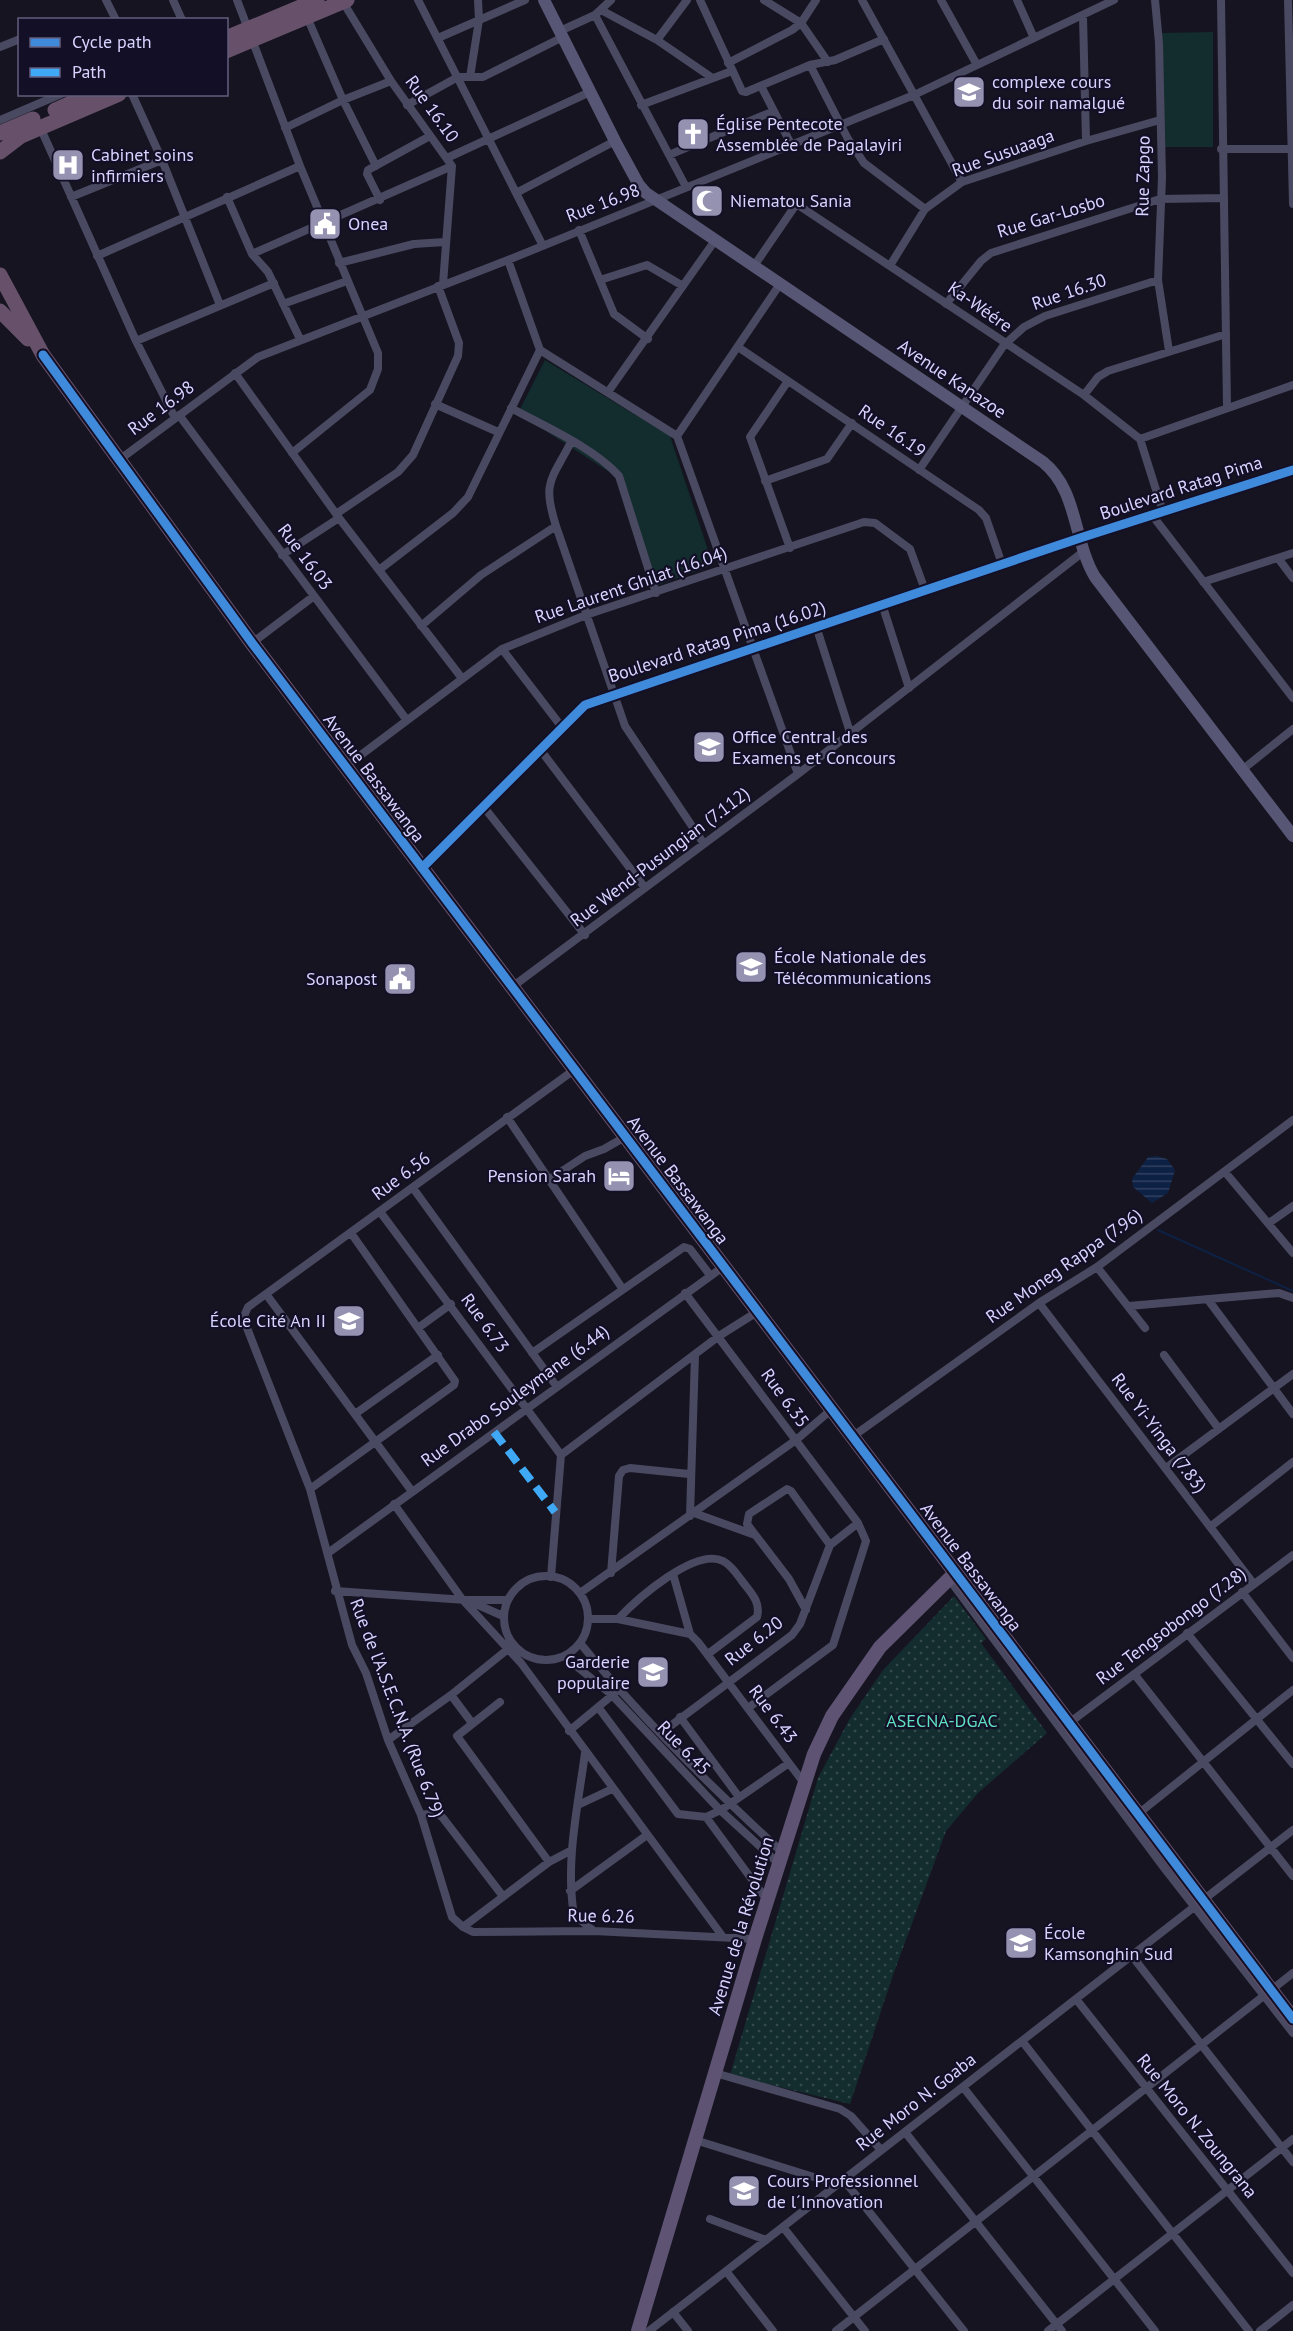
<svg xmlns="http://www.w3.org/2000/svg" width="1293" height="2331" font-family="'PT Sans',sans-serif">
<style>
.grass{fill:#132c2d}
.park{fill:url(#park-dots)}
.water{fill:url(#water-rules)}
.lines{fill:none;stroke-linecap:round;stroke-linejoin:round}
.stream{stroke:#0d2144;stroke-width:2}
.street{stroke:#4a4962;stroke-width:8}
.secondary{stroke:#575674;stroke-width:12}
.primary{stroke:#5e5373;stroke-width:14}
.highway{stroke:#67516a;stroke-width:15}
.quiet{stroke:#3fa9f5;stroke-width:8;stroke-dasharray:15 8;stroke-linecap:butt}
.cycleway-casing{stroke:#130f26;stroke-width:13}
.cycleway{stroke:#408adc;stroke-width:9}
.labels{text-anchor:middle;stroke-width:4.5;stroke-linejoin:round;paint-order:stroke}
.poi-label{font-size:18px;fill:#d9d4ff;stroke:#130f26;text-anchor:start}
.street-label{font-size:18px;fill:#d9d4ff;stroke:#130f26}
.park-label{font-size:18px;fill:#5fe0c0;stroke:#130f26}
</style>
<defs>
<pattern id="park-dots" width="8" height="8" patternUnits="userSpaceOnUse" patternTransform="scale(1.5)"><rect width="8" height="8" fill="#132c2d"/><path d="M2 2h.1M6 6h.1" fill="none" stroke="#354a4c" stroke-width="1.8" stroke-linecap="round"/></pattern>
<pattern id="water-rules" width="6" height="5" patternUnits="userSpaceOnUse" patternTransform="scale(1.5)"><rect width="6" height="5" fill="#0d2144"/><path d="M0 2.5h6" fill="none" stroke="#304060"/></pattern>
</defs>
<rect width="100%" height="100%" fill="#161421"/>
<!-- grass -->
<path class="grass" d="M1213 32V147H1161L1160 33Z
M545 360 670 436 713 565 653 587 617 477 518 413Z"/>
<!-- park -->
<path class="park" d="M954 1596 986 1639 981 1643 1047 1733 978 1793 946 1831 893 1975 850 2104 730 2075 818 1778 849 1720 883 1670Z"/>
<!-- water -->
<path class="water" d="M1156 1156 1167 1159 1175 1170 1168 1193 1152 1203 1133 1187 1132 1179 1148 1157Z"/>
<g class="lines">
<!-- stream -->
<path class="stream" d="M1158 1230 1293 1291"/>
<!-- street -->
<path class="street" d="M106 0 116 20
M173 0 182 20
M237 0 300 166 378 353V369L370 390 292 453
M418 0 542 244
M700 0 742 91 746 92 810 65
M764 0 801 23 828 62
M862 0 962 182
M941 0 977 65
M1017 0 1034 38
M1155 0 1159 43 1162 178 1158 280 1169 351
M1221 0 1227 407
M1288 0 1293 204
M343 2 391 81 452 166 443 284
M601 10 657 40 711 77
M595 15 686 187
M1083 16 1086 141
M307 17 343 100 376 166
M560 31 595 15 611 0
M438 38 525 0
M884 39 835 60 810 65 848 139 864 163 925 209
M657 40 687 0
M0 47 20 39
M728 63 792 30 801 23 816 0
M470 77 479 20 478 0
M761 86 791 144
M132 94 162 160 220 305
M407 105 458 77H483L563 37
M641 105 732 71
M0 120 61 94
M40 127 136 341 175 418
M285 128 343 100 391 81
M1221 149H1291
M669 155 774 111
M447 158 590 92
M516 193 615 141
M71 197 162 160
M227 197 252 254 268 272 300 339
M380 200 367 174 368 170 430 136
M579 230 614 314 648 339
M252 254 452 166
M97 256 300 166
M508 260 540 350 677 436 798 774
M339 263 414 244 445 242
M891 264 925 209 962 182 1086 141 1160 120
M754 266 795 206 798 205 1084 395 1140 439 1163 512
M600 280 647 265 683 286
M283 304 347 281
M946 304 981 261 991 253 1160 199 1224 198
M136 341 274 283
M738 347 979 510 986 518 1002 564
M235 373 339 518 461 677
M788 381 750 437 790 548
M608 392 716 239
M1084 395 1098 377 1108 371 1226 334
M435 404 498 432
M511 408C544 426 594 448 619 476L656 593
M179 415 406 719
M677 436 780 284
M1140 439 1293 385
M571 442C551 481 542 482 556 526L625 726 704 844
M119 460 258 357 508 260 914 95 1114 0
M919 470 1004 345 1024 327 1045 316 1158 280
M765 481 827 459 852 423
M336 514 398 472 413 455 458 356 459 343 438 286
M1152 515 1293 698
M282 555 339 518
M1278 558 1293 578
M379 570 453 513 468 497 540 350
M1203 582 1293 553
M882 604 909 688
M421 626 481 575 556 526
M816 626 850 732
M252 643 314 596
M502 649 561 726
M539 748 645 888
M345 767 502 649 586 615 864 522 875 523 910 549 925 590
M1242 770 1293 729
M483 806 585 935
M512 987 798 774 1083 552
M574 1070 248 1307 244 1316 247 1328 310 1489 352 1645 366 1673 388 1740 421 1815 452 1917 463 1927 473 1932 594 1931 755 1939
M507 1117 622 1288
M1225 1172 1293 1253
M550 1179 585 1156 604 1149 625 1137
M413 1188 557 1387
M381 1213 561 1455
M1269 1223 1293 1206
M1097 1267 1145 1328
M685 1293 858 1523 866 1541 833 1645 748 1708
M266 1294 411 1490
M1209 1301 1293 1414
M1039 1303 1253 1583
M1129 1306 1279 1293 1293 1298
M418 1328 451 1304
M532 1353 684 1247 690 1249 710 1275
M1164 1355 1219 1429
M355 1414 438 1355
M852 1437 1039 1303 1097 1267 1293 1120
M561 1455 719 1336 757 1312
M1166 1468 1293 1374
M310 1489 454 1385 455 1381 351 1233
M394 1504 462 1599 521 1663 723 1937
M694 1513 755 1535
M690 1516 695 1355
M1210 1527 1293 1462
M328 1553 723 1267
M611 1573 619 1476 623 1470 630 1468 689 1474
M673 1574 690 1634
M504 1618a42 42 0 1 1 84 0a42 42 0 1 1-84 0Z
M551 1577 561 1455
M949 1579 1165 1869 1293 2033
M335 1591 466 1600H507
M1242 1592 1293 1658
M580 1593 796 1440 831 1410
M469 1601 503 1616
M806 1610 789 1579 747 1524 749 1514 787 1489 791 1491 830 1545
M588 1619H618L690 1634 698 1642 804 1783
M618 1619C636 1600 695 1547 723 1561 731 1565 737 1574 742 1581 751 1593 761 1602 757 1617L708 1654
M1187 1633 1293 1764
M580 1643C641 1718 711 1787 782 1852
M565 1657 612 1695 719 1809 778 1863
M1135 1675 1293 1876
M451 1695 472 1723
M500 1702 457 1736 549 1862
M598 1707 678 1814 706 1817 721 1810 789 1763
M680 1717 739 1797
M1069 1723 1293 1555
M569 1731 615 1693
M661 1733 792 1635 800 1624 830 1545 858 1523
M388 1740 451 1695 508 1649
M585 1753C578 1806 565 1862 574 1915L594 1931
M578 1805 612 1789
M1138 1814 1293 1690
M421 1815 437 1813 443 1818 502 1895
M706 1817 767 1900
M570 1891 647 1835
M463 1927 549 1862 572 1850
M1132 1956 1293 2162
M1076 1999 1293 2273
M1022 2041 1249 2331
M715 2073 840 2109 851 2116 881 2150
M963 2087 1155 2331
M905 2132 1062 2331
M695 2140 836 2184
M843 2179 964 2331
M710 2219 766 2240
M783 2227 865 2331
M726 2271 773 2331
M673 2312 688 2331
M649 2331 1293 1830
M836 2331 1293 1973
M1048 2331 1293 2139
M1260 2331 1293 2305"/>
<!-- secondary -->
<path class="secondary" d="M544 0 615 141 639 185 646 193 1043 462C1078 490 1073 540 1095 577L1293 836
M422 868 585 705 1080 538 1293 470"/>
<!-- primary -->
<path class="primary" d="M638 2331 755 1939 814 1754 832 1716 880 1647 955 1573"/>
<!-- highway -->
<path class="highway" d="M226 38 317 0
M226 51 347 0
M55 110 91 94
M0 133 33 119
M0 152 21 136 119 94
M0 275 43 355 252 643 1293 2019
M0 311 28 339"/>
<!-- quiet -->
<path class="quiet" d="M494 1432 555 1512"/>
<defs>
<path id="cycleway" d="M43 355 252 643 1293 2019
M422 868 585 705 1080 538 1293 470"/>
</defs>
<!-- cycleway casing -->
<use href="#cycleway" class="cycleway-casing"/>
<!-- cycleway -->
<use href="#cycleway" class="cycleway"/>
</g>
<!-- icons -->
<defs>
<symbol id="school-square" viewBox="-11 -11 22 22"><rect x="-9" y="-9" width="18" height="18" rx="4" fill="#9591b1" stroke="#130f26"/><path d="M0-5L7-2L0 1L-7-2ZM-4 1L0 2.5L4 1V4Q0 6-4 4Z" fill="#fff"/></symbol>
<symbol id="church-square" viewBox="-11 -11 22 22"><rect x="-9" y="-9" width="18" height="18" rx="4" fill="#9591b1" stroke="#130f26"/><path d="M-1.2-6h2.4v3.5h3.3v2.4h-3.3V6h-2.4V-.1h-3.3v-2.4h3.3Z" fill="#fff"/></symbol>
<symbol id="hospital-square" viewBox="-11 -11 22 22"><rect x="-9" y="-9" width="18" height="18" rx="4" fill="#9591b1" stroke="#130f26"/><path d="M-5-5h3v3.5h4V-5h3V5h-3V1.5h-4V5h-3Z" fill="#fff"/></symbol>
<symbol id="mosque-square" viewBox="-11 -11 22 22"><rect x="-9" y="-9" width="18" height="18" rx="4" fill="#9591b1" stroke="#130f26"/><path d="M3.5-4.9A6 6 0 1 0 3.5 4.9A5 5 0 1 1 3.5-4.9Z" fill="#fff"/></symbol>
<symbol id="civic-square" viewBox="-11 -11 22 22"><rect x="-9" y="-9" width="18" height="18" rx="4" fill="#9591b1" stroke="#130f26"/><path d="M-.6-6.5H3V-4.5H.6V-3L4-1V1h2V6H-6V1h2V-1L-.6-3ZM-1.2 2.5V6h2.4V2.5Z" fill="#fff"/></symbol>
<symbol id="university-square" viewBox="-11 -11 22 22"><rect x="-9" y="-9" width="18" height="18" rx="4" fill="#9591b1" stroke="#130f26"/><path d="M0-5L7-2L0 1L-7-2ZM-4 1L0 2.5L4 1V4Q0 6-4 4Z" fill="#fff"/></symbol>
<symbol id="hotel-square" viewBox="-11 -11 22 22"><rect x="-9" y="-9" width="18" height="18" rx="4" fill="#9591b1" stroke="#130f26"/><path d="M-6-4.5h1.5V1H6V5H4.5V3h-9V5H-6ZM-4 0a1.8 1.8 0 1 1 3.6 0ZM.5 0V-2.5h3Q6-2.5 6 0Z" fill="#fff"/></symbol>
</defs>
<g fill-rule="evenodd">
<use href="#school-square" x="950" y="73" width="38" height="38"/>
<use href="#church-square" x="674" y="115" width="38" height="38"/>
<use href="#hospital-square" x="49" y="146" width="38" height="38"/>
<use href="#mosque-square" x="688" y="182" width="38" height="38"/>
<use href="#civic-square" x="306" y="205" width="38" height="38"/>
<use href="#university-square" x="690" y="728" width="38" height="38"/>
<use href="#university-square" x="732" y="948" width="38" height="38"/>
<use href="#civic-square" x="381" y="960" width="38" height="38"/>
<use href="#hotel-square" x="600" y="1157" width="38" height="38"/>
<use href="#school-square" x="330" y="1302" width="38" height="38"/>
<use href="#school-square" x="634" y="1653" width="38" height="38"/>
<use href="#school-square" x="1002" y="1924" width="38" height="38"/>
<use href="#university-square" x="725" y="2172" width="38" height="38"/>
</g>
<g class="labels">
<!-- poi labels -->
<g class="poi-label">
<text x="992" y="88">complexe cours<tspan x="992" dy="21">du soir namalgué</tspan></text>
<text x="716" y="130">Église Pentecote<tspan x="716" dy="21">Assemblée de Pagalayiri</tspan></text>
<text x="91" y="161">Cabinet soins<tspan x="91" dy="21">infirmiers</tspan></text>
<text x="730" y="207">Niematou Sania</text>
<text x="348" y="230">Onea</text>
<text x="732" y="743">Office Central des<tspan x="732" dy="21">Examens et Concours</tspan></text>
<text x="774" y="963">École Nationale des<tspan x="774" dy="21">Télécommunications</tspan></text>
<text x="377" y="985" text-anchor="end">Sonapost</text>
<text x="596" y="1182" text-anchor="end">Pension Sarah</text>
<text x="326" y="1327" text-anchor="end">École Cité An II</text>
<text x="630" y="1668" text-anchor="end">Garderie<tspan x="630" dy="21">populaire</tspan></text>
<text x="1044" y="1939">École<tspan x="1044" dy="21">Kamsonghin Sud</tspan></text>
<text x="767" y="2187">Cours Professionnel<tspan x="767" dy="21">de l´Innovation</tspan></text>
</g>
<!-- street labels -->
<g class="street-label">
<text transform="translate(432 109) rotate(54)" y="6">Rue 16.10</text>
<text transform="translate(1003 153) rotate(-20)" y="6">Rue Susuaaga</text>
<text transform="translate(1143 176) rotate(-89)" y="6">Rue Zapgo</text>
<text transform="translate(603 203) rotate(-21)" y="6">Rue 16.98</text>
<text transform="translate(1051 216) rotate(-17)" y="6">Rue Gar-Losbo</text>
<text transform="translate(1069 292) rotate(-19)" y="6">Rue 16.30</text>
<text transform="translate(980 307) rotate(35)" y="6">Ka-Wéére</text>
<text transform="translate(952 379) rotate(34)" y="6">Avenue Kanazoe</text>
<text transform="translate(161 408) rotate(-37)" y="6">Rue 16.98</text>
<text transform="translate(892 431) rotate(35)" y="6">Rue 16.19</text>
<text transform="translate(1181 488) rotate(-18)" y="6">Boulevard Ratag Pima</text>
<text transform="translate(305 557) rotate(53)" y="6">Rue 16.03</text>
<text transform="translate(631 585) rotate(-19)" y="6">Rue Laurent Ghilat (16.04)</text>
<text transform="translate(717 642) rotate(-18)" y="6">Boulevard Ratag Pima (16.02)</text>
<text transform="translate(374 778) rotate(53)" y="6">Avenue Bassawanga</text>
<text transform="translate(660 857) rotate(-37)" y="6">Rue Wend-Pusungian (7.112)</text>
<text transform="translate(401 1176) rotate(-37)" y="6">Rue 6.56</text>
<text transform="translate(678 1180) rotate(53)" y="6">Avenue Bassawanga</text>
<text transform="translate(1064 1266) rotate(-35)" y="6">Rue Moneg Rappa (7.96)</text>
<text transform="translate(485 1323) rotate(54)" y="6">Rue 6.73</text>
<text transform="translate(515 1396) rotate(-36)" y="6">Rue Drabo Souleymane (6.44)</text>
<text transform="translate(785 1398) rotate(54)" y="6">Rue 6.35</text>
<text transform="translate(1159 1433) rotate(53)" y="6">Rue Yi-Yinga (7.83)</text>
<text transform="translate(971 1567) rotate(53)" y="6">Avenue Bassawanga</text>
<text transform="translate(1171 1626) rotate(-37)" y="6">Rue Tengsobongo (7.28)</text>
<text transform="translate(754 1641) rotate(-38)" y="6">Rue 6.20</text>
<text transform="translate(397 1708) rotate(69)" y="6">Rue de l'A.S.E.C.N.A. (Rue 6.79)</text>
<text transform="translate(773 1714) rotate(53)" y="6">Rue 6.43</text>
<text transform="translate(684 1748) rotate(46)" y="6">Rue 6.45</text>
<text transform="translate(601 1916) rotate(1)" y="6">Rue 6.26</text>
<text transform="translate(741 1926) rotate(-73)" y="6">Avenue de la Révolution</text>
<text transform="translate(916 2102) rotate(-38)" y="6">Rue Moro N. Goaba</text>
<text transform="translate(1197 2126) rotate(51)" y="6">Rue Moro N. Zoungrana</text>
</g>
<!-- park labels -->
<g class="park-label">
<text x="942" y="1727">ASECNA-DGAC</text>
</g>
</g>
<!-- legend -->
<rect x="18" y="18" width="210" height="78" fill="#130f26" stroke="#625e7d" stroke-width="1.5"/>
<rect x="30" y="38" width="30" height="9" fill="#408adc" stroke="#625e7d" stroke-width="1.5"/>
<text x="72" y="48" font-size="18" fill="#d9d4ff">Cycle path</text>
<rect x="30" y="68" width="30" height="9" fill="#3fa9f5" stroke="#625e7d" stroke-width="1.5"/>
<text x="72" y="78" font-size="18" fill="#d9d4ff">Path</text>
</svg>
